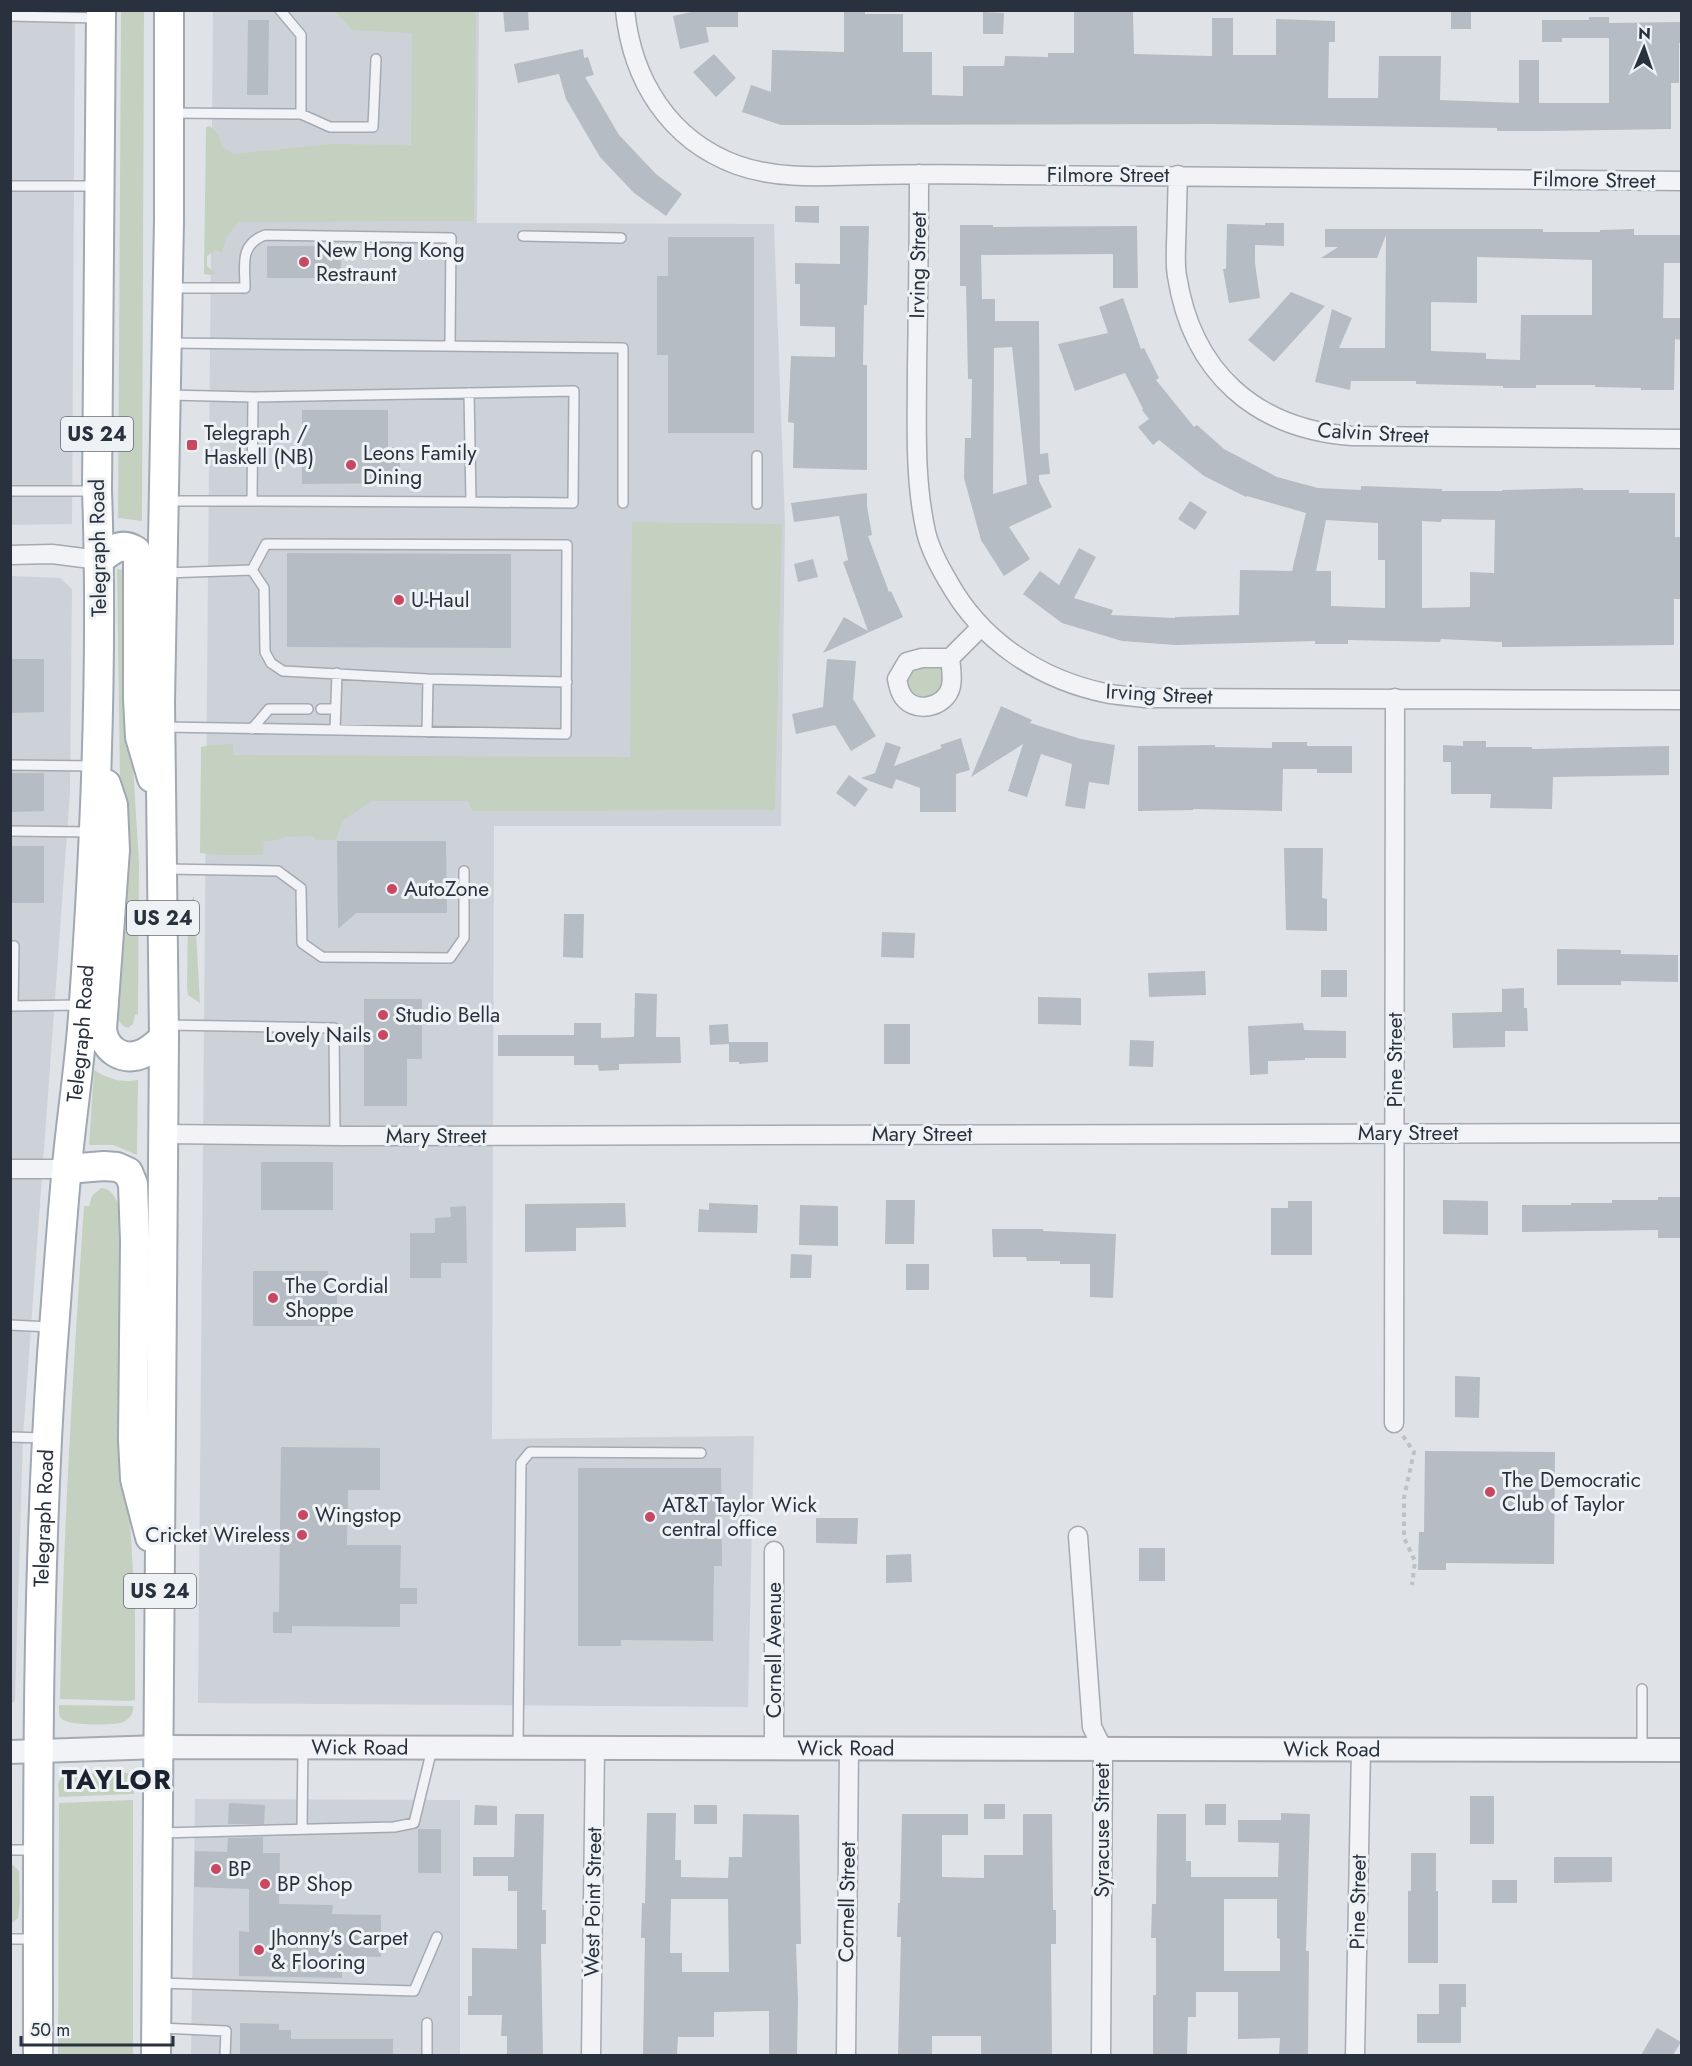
<svg xmlns="http://www.w3.org/2000/svg" width="1692" height="2066" font-family="Jost,sans-serif">
<style>
.built{fill:#cdd2d9}
.green{fill:#c5d1c0}
.building{fill:#b6bcc4;fill-rule:evenodd}
.lines{fill:none;stroke-linecap:round;stroke-linejoin:round}
.service-casing{stroke:#a5aab2;stroke-width:12}
.minor-casing{stroke:#a5aab2;stroke-width:21}
.tertiary-casing{stroke:#a5aab2;stroke-width:26}
.primary-casing{stroke:#9fa8b3;stroke-width:32}
.path{stroke:#bdc1c6;stroke-width:4;stroke-dasharray:4.5 4.5;stroke-linecap:butt}
.service{stroke:#f1f3f6;stroke-width:9}
.minor{stroke:#f1f3f6;stroke-width:18}
.tertiary{stroke:#f1f3f6;stroke-width:22}
.primary{stroke:#fff;stroke-width:28}
.poi-dot{fill:#c84861;stroke:#eef2f5;stroke-width:2}
.labels{text-anchor:middle;stroke-width:6;stroke-linejoin:round;paint-order:stroke}
.shield{fill:#eef2f5;stroke:#646b75;stroke-width:1.5}
.shield-label{font-size:20px;font-weight:bold;fill:#29313e}
.street-label{font-size:21px;fill:#29313e;stroke:#eef2f5}
.poi-label{font-size:21px;fill:#29313e;stroke:#eef2f5;text-anchor:start}
.district-label{font-size:27px;font-weight:bold;letter-spacing:1.5px;fill:#1b222f;stroke:#eef2f5}
</style>
<rect width="100%" height="100%" fill="#dfe3e8"/>
<!-- built -->
<path class="built" d="M10 11H75L72 524 11 525Z
M213 11H479L477 223 774 224 785 522 781 826H494L492 1439 754 1436 748 1707 198 1703Z
M11 576 60 578 72 589 70 793 23 1437 15 1701 11 1704Z
M195 1799 460 1800V2055L191 2056Z"/>
<!-- green -->
<path class="green" d="M121 11H144L142 521 118 518Z
M335 11H476L474 221 238 222 226 238 222 253 216 250 207 256V266L216 274 210 275 204 274 206 127 210 126 219 135 222 147 235 154 331 144 411 145 412 33 352 30Z
M632 522 782 524 775 810 472 811 468 801H372L342 821 336 840H316L313 836 284 837 277 840 264 841 263 855H219L200 853 201 747 211 745 233 744V755L630 757Z
M117 569 125 570 130 717 139 863 138 1014 135 1015 133 1024 128 1028C117 1025 117 1014 116 1005L121 851Z
M942 665V688L938 695 918 700 906 690C907 662 919 666 942 665Z
M194 896 200 1003 188 995 187 988 188 906Z
M94 1070C109 1079 120 1083 138 1080L137 1155 113 1145H89Z
M101 1188C113 1188 117 1201 121 1212L126 1452 135 1606V1700L130 1701 60 1699C63 1534 73 1371 84 1206H89L92 1196Z
M59 1705 133 1706C134 1715 128 1721 120 1723 110 1725 68 1726 62 1719 58 1716 59 1710 59 1705Z
M114 1772 128 1773 133 1781 134 1794 59 1797 58 1783 63 1775Z
M133 1800V2055H58L59 1803Z
M11 1863 19 1871 20 1901 18 1918 12 1923Z"/>
<!-- building -->
<path class="building" d="M503 10H528L529 30 505 32Z
M700 10H738V27H706L709 42 680 49 673 16Z
M1451 10H1471V29H1451Z
M844 11H865V14H903V52H932V95L963 96V66H1004L1005 56 1048 57V53H1074V12H1133L1134 54 1212 56V18H1233V55H1276V19L1335 21V42H1329L1328 98H1378L1379 56H1441L1440 100 1519 103V60H1539V103H1609V38H1562V42H1542V20H1589V17H1609V23L1682 22V43H1679V83H1671V129L1545 131H1497V128L1213 124 781 125 742 112 751 85 771 92 772 50 844 52Z
M983 12 1004 13 1003 34H983Z
M248 20H269L268 95H247Z
M583 49 584 58 588 57 594 75 585 77 619 135 656 174 682 194 666 216 634 193 600 157 566 99 559 74 518 83 514 64Z
M714 54 736 78 716 97 693 72Z
M795 206H819V223L795 222Z
M1265 223H1284V246L1255 245V263L1260 298 1229 303 1223 269H1226L1227 224 1265 225Z
M960 225H993V227L1137 226 1138 288H1113V254L981 255 982 299H995V321H1039L1040 454 1048 453 1050 474 1039 475V481L1052 507 1009 527 1030 559 1004 576 981 540 964 478 965 438H971L972 379H968L966 286H960ZM1012 347 1027 484 993 494 994 348Z
M840 226H869L867 305H864L863 365H867V470L793 468 794 423 788 422 791 356 835 357V327L800 326V284H795V263L840 264Z
M1325 229H1543V232H1600V230L1634 229V235H1682V263H1664L1663 318H1682V340L1675 339 1674 390H1641V388L1595 387V385H1536V388H1503V386L1416 384V381H1351L1350 390 1315 382 1332 309 1352 318 1339 348H1385L1386 235 1377 258H1321L1338 247H1325ZM1477 257 1592 260V315H1521L1520 360 1486 359V353L1431 351V302L1477 303Z
M668 237H754V433H668V355H657V276H668Z
M267 246H341V278H267Z
M1291 292 1325 306 1274 362 1248 340Z
M1123 298 1141 349 1144 348 1159 378 1156 380 1194 427 1197 425 1224 449 1277 477 1318 488 1361 490V486L1442 489V491H1502V490L1583 488V490H1629V493H1675V537H1682V599H1674V645L1502 647V642L1441 639 1440 642 1348 640V644H1315V641L1175 645 1122 641 1062 623 1023 594 1040 571 1059 585 1079 548 1096 557 1074 598 1113 610 1111 615 1175 618V617L1239 615 1240 570 1292 571 1306 513 1247 496 1246 497 1204 476 1159 440 1153 445 1138 427 1149 419 1142 410 1143 409 1125 373 1075 391 1058 344 1108 333 1099 307ZM1442 519 1495 520 1494 573 1470 572V607L1422 608V521L1441 522ZM1326 520 1378 523V560H1385V608L1331 606V571H1316Z
M302 410H388V447H400V483L302 484Z
M867 493V506L872 535 868 536 889 592 891 591 903 617 823 653 844 617 868 631 843 562 848 560 839 516 794 522 791 503Z
M1190 501 1207 512 1195 530 1178 519Z
M287 553 511 554V648L287 647Z
M813 559 818 577 798 582 794 564Z
M10 659H44V712L10 713Z
M827 659 856 661 853 699 876 736 851 751 835 725 796 734 792 714 823 707Z
M1001 706 1032 720 1030 723 1081 739 1115 745 1109 785 1089 782 1085 809 1065 806 1072 764 1041 754 1027 797 1008 791 1023 744 971 777Z
M961 738 970 770 956 774V812H920V788L896 779 892 789 861 778 875 773 886 742 901 747 894 766 942 748 940 745Z
M1463 741H1486V747H1532V749L1669 746V775L1553 777 1552 809 1490 808 1491 794H1451V762H1443V745L1463 746Z
M1272 742H1307V746H1352V773H1317V769H1283L1282 811 1193 809V810L1138 811V746L1215 745V747L1272 748Z
M10 773H44V811L10 812Z
M849 775 868 789 855 807 836 793Z
M337 841H446L447 913H356L338 929Z
M10 846H44V903H10Z
M1284 848H1323L1322 898 1327 899V931L1286 930Z
M564 914H584L583 958 563 957Z
M882 932 915 933 914 958 881 957Z
M1557 949 1621 950V954L1678 955V982L1621 981V985H1557Z
M1321 970H1347V997H1321Z
M1205 971 1206 995 1149 997 1148 973Z
M1524 988V1008H1527L1528 1031H1505V1047L1453 1048 1452 1013 1502 1012V989Z
M635 993 657 994 656 1037H680L681 1063 619 1064V1070L599 1071 598 1065H574V1056H498V1035H574V1023H601V1038L634 1037Z
M1038 997 1081 998V1025L1038 1024Z
M364 999H422V1059H407V1106H364Z
M1303 1023 1304 1030 1346 1031V1058H1305V1060L1268 1061V1074L1250 1075 1248 1026Z
M728 1024 729 1042H768V1062L739 1064V1062H729V1044L710 1045 709 1025Z
M884 1024H910V1064H884Z
M1130 1040 1154 1041 1153 1067 1129 1066Z
M261 1162H333V1210H261Z
M1658 1197H1682V1238H1658V1230L1522 1232V1205H1571V1203H1612V1200H1658Z
M886 1200H915L914 1244H885Z
M1443 1200 1488 1201V1235L1443 1234Z
M1288 1201H1312V1255H1271V1208H1288Z
M625 1203 626 1227 576 1228V1251L525 1252V1204Z
M709 1203 758 1205 757 1233 698 1232 699 1209 709 1210Z
M800 1205 838 1206V1246L799 1245Z
M466 1206 467 1263H441V1278H410V1233H435V1218L451 1217 450 1207Z
M992 1229H1043V1231L1116 1234 1113 1298 1090 1297V1264H1060V1261H1027L1026 1257H993Z
M791 1254 812 1255 811 1278H790Z
M906 1264H929V1290H906Z
M253 1271H328V1288H337V1326H253Z
M1455 1376 1480 1377 1479 1418 1455 1417Z
M281 1447 380 1448V1490H348L347 1545H401L400 1588H417V1604H400V1627L292 1626V1633H273V1612H279Z
M1425 1451 1555 1452 1554 1564 1446 1563V1570H1418L1419 1532H1424Z
M578 1468H721L722 1566H714L713 1641 621 1640V1646H578Z
M816 1518H858L857 1544 816 1543Z
M1139 1548H1165V1581H1139Z
M911 1554 912 1582 886 1583V1555Z
M1470 1796H1494V1844H1470Z
M229 1803 265 1805 264 1824H228Z
M984 1804H1005V1819H984Z
M1205 1804H1226V1825H1205Z
M475 1805 497 1806V1825H474Z
M694 1805H717V1824H694Z
M647 1813H676L675 1860H681V1877L728 1878 729 1857H742L743 1814 799 1815 801 1944H796L798 2001 797 2055H769V2011L714 2012V2037H678L677 2055H643L645 1938H641L642 1903H645ZM671 1899H728L729 1972H682V1953H670Z
M1281 1813 1310 1814 1306 1951H1309L1308 2055H1279L1280 2038 1238 2039V1992H1196V2017H1188L1187 2055H1153V1995H1156V1938H1151L1152 1904H1156L1157 1814H1186V1861H1191V1877H1278L1279 1843 1238 1842V1820H1281ZM1224 1899H1277V1938L1280 1939V1971H1224Z
M515 1814H544L542 1910H546V1944H541L543 2055H507V2036H501L502 2015H468V1996H472V1948L517 1949V1891H508V1876H473V1857H514Z
M902 1814H968V1835H942V1877L984 1878V1855H1023V1814H1052L1053 1910H1056V1944H1051L1052 2055H981V2036H932V2055H898L901 1937H897L898 1903H900Z
M418 1829H441V1873H418Z
M263 1837V1853H280L279 1904 333 1905 332 1914 381 1915V1957L342 1956V1978L239 1976V1931L249 1932V1889L194 1887 195 1851 227 1852 228 1838Z
M1411 1853H1436V1891H1438V1963H1408V1891H1411Z
M1554 1857H1612V1882L1554 1883Z
M1492 1880H1517V1903H1492Z
M1439 1984H1466V2007H1461V2043H1417V2014H1439Z
M240 2023 279 2024V2030H291V2039H393V2055H240Z
M1657 2028 1681 2042 1673 2055H1641Z"/>
<g class="lines">
<defs>
<path id="service" d="M10 16 98 18
M171 113 301 114V35L280 10
M301 114 330 127H373L376 59
M10 186H97
M523 236 621 238
M170 288H245C245 265 239 245 265 235L451 238 450 345
M169 343 623 348V503
M253 397 574 391 573 503 471 502
M757 456V504
M10 491H94
M167 501H252L253 397 168 395
M252 501 471 502 469 393
M252 570 264 588 265 652 271 663 283 671 428 679 567 682
M165 573 252 570
M321 709H336
M163 727 566 734 567 545 266 544 252 570
M252 729 269 709H308
M335 730 337 673
M427 732 428 679
M10 765 95 766
M10 831 91 832
M165 869 278 871 301 888 302 943 322 957 450 958 464 938V871
M10 946H14L13 1006
M10 1006 82 1005
M166 1025 334 1028 335 1136
M10 1325 50 1327
M10 1437 44 1438
M518 1746 521 1463 530 1452 701 1453
M1642 1750V1689
M302 1828 303 1748
M160 1833 394 1827 414 1823 432 1749
M10 1850H36
M10 1939H35
M159 1983 414 1991 437 1937
M160 2028 226 2031 225 2056
M427 2056V2023"/>
<path id="minor" d="M625 10C632 80 669 140 737 165 779 180 824 176 868 175 914 174 961 174 1007 175 1232 175 1457 178 1682 181
M919 174C919 239 918 304 917 369 917 424 914 478 926 532 930 549 939 566 948 581 981 641 1039 679 1105 693 1118 696 1132 696 1145 698L1682 700
M1178 175C1177 198 1177 221 1176 244 1176 254 1175 265 1177 276 1192 372 1255 429 1352 436L1682 439
M10 555 52 554 99 560
M950 658H922L907 662 897 679C898 684 899 689 901 693 911 715 946 709 951 686 953 678 951 667 950 658L981 627
M163 1134 343 1136 1682 1133
M10 1169H67
M1394 1423 1395 698
M1078 1536 1092 1727 1103 1749 1101 2056
M774 1749V1551
M591 2056 595 1749
M846 2056 849 1749
M1355 2056 1361 1749"/>
<g id="tertiary">
<path id="s1" d="M10 1752 160 1747 1682 1750"/>
</g>
<g id="primary">
<path d="M99 560C112 550 121 541 136 551L138 560V699L140 737 152 778"/>
<path d="M106 784 113 805 115 850 102 1029C104 1050 124 1063 144 1053 151 1050 158 1043 164 1038"/>
<path d="M67 1169 104 1166 117 1167 128 1172 133 1184 135 1241 133 1440 135 1479 150 1537"/>
<path id="s2" d="M38 2056C38 1822 36 1588 52 1355 57 1292 61 1229 67 1166 72 1112 81 1057 84 1002 96 832 103 661 97 490L101 10"/>
<path d="M156 2056 164 1038 160 702 169 220V10"/>
</g>
</defs>
<!-- service casing -->
<use href="#service" class="service-casing"/>
<!-- minor casing -->
<use href="#minor" class="minor-casing"/>
<!-- tertiary casing -->
<use href="#tertiary" class="tertiary-casing"/>
<!-- primary casing -->
<use href="#primary" class="primary-casing"/>
<!-- path -->
<path class="path" d="M1403 1436 1414 1452 1404 1498V1538L1415 1561 1412 1585"/>
<!-- service -->
<use href="#service" class="service"/>
<!-- minor -->
<use href="#minor" class="minor"/>
<!-- tertiary -->
<use href="#tertiary" class="tertiary"/>
<!-- primary -->
<use href="#primary" class="primary"/>
</g>
<!-- markers -->
<g class="poi-dot">
<circle cx="304" cy="262" r="6"/>
<rect x="186" y="439" width="12" height="12" rx="3"/>
<circle cx="351" cy="465" r="6"/>
<circle cx="399" cy="600" r="6"/>
<circle cx="392" cy="889" r="6"/>
<circle cx="383" cy="1015" r="6"/>
<circle cx="383" cy="1035" r="6"/>
<circle cx="273" cy="1298" r="6"/>
<circle cx="1490" cy="1492" r="6"/>
<circle cx="303" cy="1515" r="6"/>
<circle cx="650" cy="1517" r="6"/>
<circle cx="302" cy="1535" r="6"/>
<circle cx="216" cy="1869" r="6"/>
<circle cx="265" cy="1884" r="6"/>
<circle cx="259" cy="1950" r="6"/>
</g>
<g class="labels">
<!-- shield labels -->
<g class="shield">
<rect x="61" y="417" width="72" height="34" rx="4.5"/>
<rect x="127" y="901" width="72" height="34" rx="4.5"/>
<rect x="124" y="1574" width="72" height="34" rx="4.5"/>
</g>
<g class="shield-label">
<text x="97" y="441">US 24</text>
<text x="163" y="925">US 24</text>
<text x="160" y="1598">US 24</text>
</g>
<!-- street labels -->
<g class="street-label">
<text x="1108" y="182">Filmore Street</text>
<text transform="translate(1594 180) rotate(1)" y="7">Filmore Street</text>
<text transform="translate(918 265) rotate(-89)" y="7">Irving Street</text>
<text transform="translate(1373 433) rotate(3)" y="7">Calvin Street</text>
<text transform="translate(98 548) rotate(-91)" y="7">Telegraph Road</text>
<text transform="translate(1159 694) rotate(3)" y="7">Irving Street</text>
<text dy="7" stroke="none"><textPath href="#s2" startOffset="1024">Telegraph Road</textPath></text>
<text transform="translate(1395 1060) rotate(-90)" y="7">Pine Street</text>
<text x="1408" y="1140">Mary Street</text>
<text x="922" y="1141">Mary Street</text>
<text x="436" y="1143">Mary Street</text>
<text dy="7" stroke="none"><textPath href="#s2" startOffset="538">Telegraph Road</textPath></text>
<text transform="translate(774 1650) rotate(-90)" y="7">Cornell Avenue</text>
<text dy="7" stroke="none"><textPath href="#s1" startOffset="350">Wick Road</textPath></text>
<text dy="7" stroke="none"><textPath href="#s1" startOffset="836">Wick Road</textPath></text>
<text dy="7" stroke="none"><textPath href="#s1" startOffset="1322">Wick Road</textPath></text>
<text transform="translate(1102 1830) rotate(-90)" y="7">Syracuse Street</text>
<text transform="translate(593 1902) rotate(-89)" y="7">West Point Street</text>
<text transform="translate(847 1902) rotate(-89)" y="7">Cornell Street</text>
<text transform="translate(1358 1902) rotate(-89)" y="7">Pine Street</text>
</g>
<!-- poi labels -->
<g class="poi-label">
<text x="316" y="257">New Hong Kong<tspan x="316" dy="24">Restraunt</tspan></text>
<text x="204" y="440">Telegraph /<tspan x="204" dy="24">Haskell (NB)</tspan></text>
<text x="363" y="460">Leons Family<tspan x="363" dy="24">Dining</tspan></text>
<text x="411" y="607">U-Haul</text>
<text x="404" y="896">AutoZone</text>
<text x="395" y="1022">Studio Bella</text>
<text x="371" y="1042" text-anchor="end">Lovely Nails</text>
<text x="285" y="1293">The Cordial<tspan x="285" dy="24">Shoppe</tspan></text>
<text x="1502" y="1487">The Democratic<tspan x="1502" dy="24">Club of Taylor</tspan></text>
<text x="662" y="1512">AT&amp;T Taylor Wick<tspan x="662" dy="24">central office</tspan></text>
<text x="315" y="1522">Wingstop</text>
<text x="290" y="1542" text-anchor="end">Cricket Wireless</text>
<text x="228" y="1876">BP</text>
<text x="277" y="1891">BP Shop</text>
<text x="271" y="1945">Jhonny's Carpet<tspan x="271" dy="24">&amp; Flooring</tspan></text>
</g>
<!-- district labels -->
<g class="district-label">
<text x="117" y="1789">TAYLOR</text>
</g>
</g>
<!-- border -->
<rect width="1692" height="2066" fill="none" stroke="#29313e" stroke-width="24"/>
<!-- north arrow -->
<g transform="translate(1644 48) rotate(2)" stroke="#eef2f5" stroke-width="4.5" paint-order="stroke">
<path d="M0-4.5L10 22L0 15L-10 22Z" fill="#29313e"/>
<text y="-9" font-size="16" font-weight="bold" text-anchor="middle" fill="#29313e">N</text>
</g>
<!-- scale -->
<path d="M21 2036v9h152v-9" fill="none" stroke="#29313e" stroke-width="3"/>
<text x="30" y="2036" font-size="18" fill="#29313e" stroke="#eef2f5" stroke-width="4.5" paint-order="stroke">50 m</text>
</svg>
